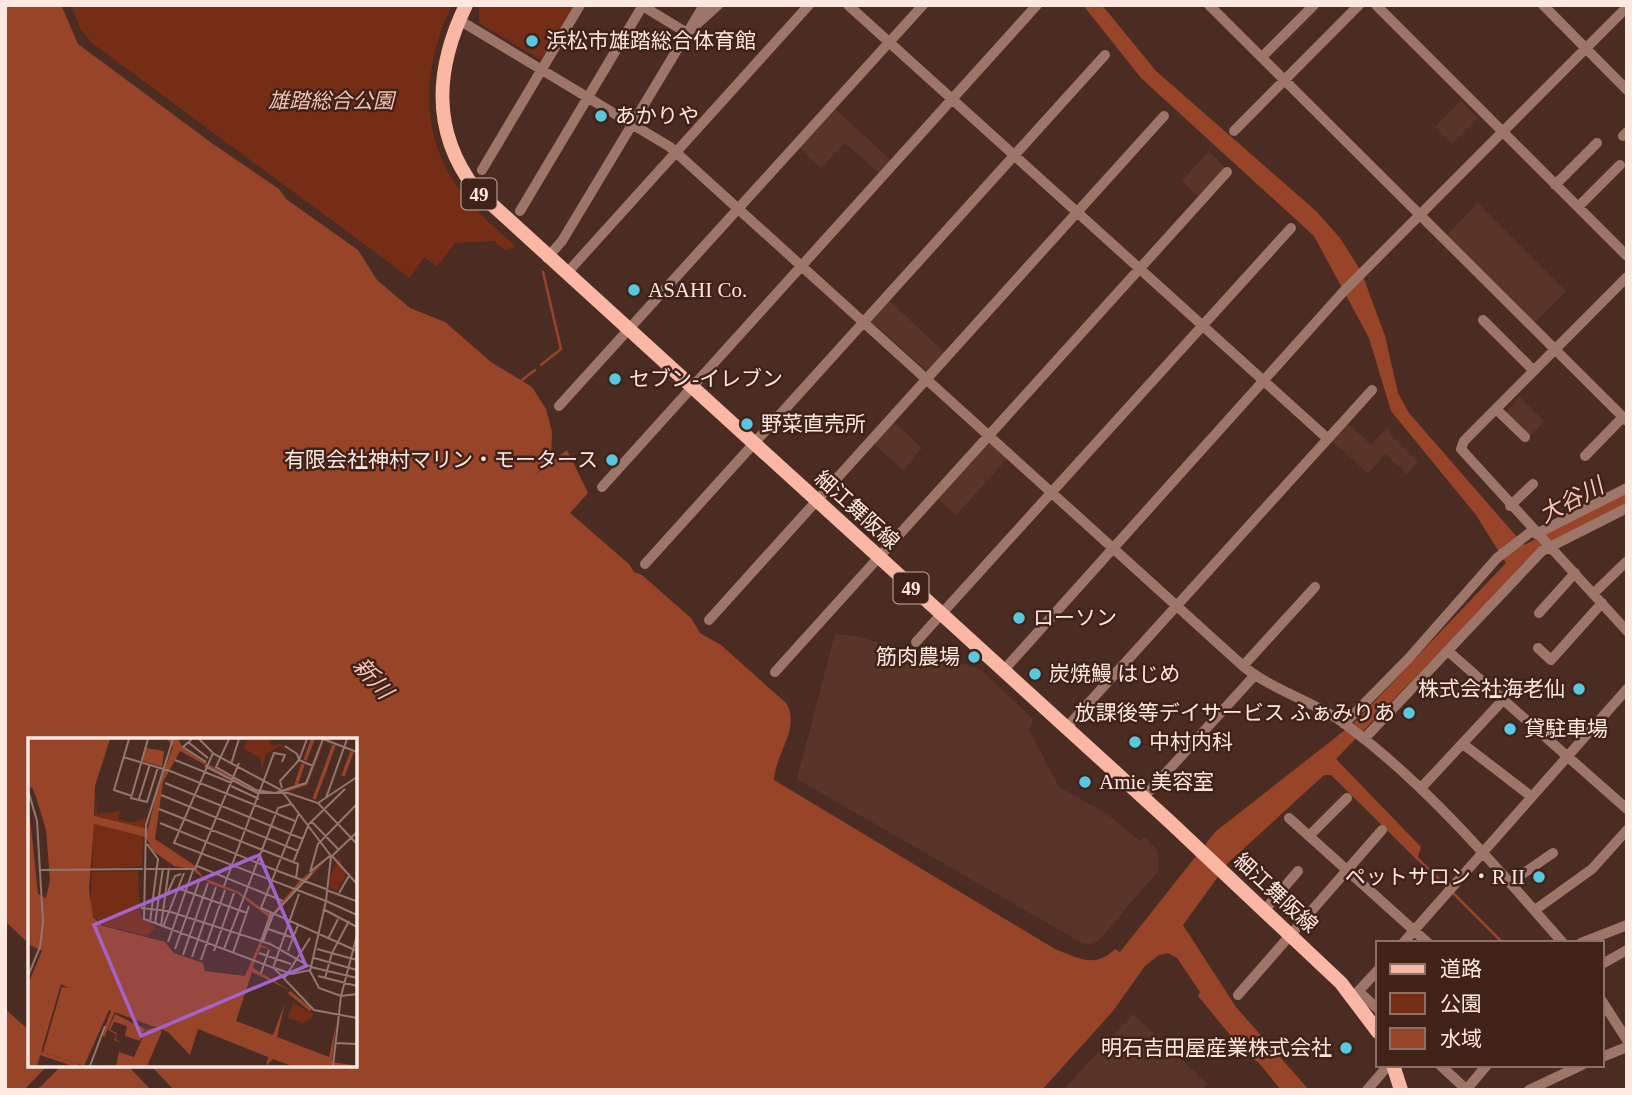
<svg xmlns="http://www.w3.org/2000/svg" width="1632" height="1095" font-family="'Times New Roman','Noto Sans JP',serif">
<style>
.built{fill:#593529}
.green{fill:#762d15}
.water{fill:#984429}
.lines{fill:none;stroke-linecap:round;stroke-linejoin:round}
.stream{stroke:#984429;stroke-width:2.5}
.minor{stroke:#9d7569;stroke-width:10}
.major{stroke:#fab8a4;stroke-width:14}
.poi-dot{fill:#56c9e1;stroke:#402219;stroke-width:2.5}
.labels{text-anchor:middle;stroke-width:5;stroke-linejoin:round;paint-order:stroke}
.shield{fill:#402219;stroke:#c4ada6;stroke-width:2}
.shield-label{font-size:19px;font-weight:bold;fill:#fde8e2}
.poi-label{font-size:21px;fill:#fde8e2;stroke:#402219;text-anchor:start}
.park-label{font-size:21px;font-style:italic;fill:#f1c0b1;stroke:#402219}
.street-label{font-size:21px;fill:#fde8e2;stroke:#402219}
.water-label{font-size:23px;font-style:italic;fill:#f7c6b6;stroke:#402219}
.inset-river{fill:none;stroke:#984429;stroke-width:3.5}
.inset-road{fill:none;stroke:#92776f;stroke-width:2}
.view{fill:#a264ca;fill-opacity:0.15;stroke:#a264ca;stroke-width:3.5}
.inset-edge{fill:none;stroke:#fde8e2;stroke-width:3.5}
</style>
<rect width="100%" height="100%" fill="#4b2c23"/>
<!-- built -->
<path class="built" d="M1461 101 1478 118 1452 144 1435 127Z
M834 108 892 161 880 174 845 143 821 168 798 147Z
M1209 151 1226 169 1200 198 1182 181Z
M1478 203 1566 291 1535 322 1447 235Z
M888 300 945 353 928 372 870 320Z
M1519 396 1544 421 1529 437 1505 414Z
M893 421 922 448 903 470 873 443Z
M1346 422 1371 445 1387 427 1392 436 1418 462 1407 474 1385 454 1368 474 1331 440Z
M988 442 1007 459 956 515 937 498Z
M835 634 855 636 917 653 921 649 981 670 1033 719 1029 730 1059 787 1107 814 1140 841 1145 837 1158 851 1159 870 1099 940 1092 944 1082 943 797 779Z
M1133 1014 1208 1084 1203 1090H1063Z"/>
<!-- green -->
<path class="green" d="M71 5H452C421 69 418 141 466 198 481 216 499 231 516 247L505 250 494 241 455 243 437 266 424 257 410 278 92 43 80 28Z
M479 5H576L541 60 479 23Z"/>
<!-- water -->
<path class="water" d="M5 5H61L78 44 213 144 279 189 286 199 358 250 377 280 410 308 445 322 491 362 532 387 546 409 552 432 551 460 533 476 567 450 588 493 570 513 629 564 634 572 642 575 691 618 700 633 721 645 787 704C800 730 775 754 774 780L1055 949C1078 958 1095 969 1115 949L1120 952 1215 832 1354 723 1506 563 1476 515 1391 411 1369 338 1314 236 1141 78 1083 5H1102L1156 71 1317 212 1340 238 1361 271 1385 336 1398 393 1409 413 1524 545 1627 493V504L1539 549 1336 759 1421 847 1417 860 1331 775H1324L1228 863 1183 925 1236 1007 1309 1090H1281L1259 1063 1244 1052 1198 996 1200 992 1177 958 1168 953 1159 955 1145 966 1113 1011 1042 1090H174L150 1065H355V740H30V945L5 921Z
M5 1009 30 1031V1065H48L24 1090H5Z
M62 1065H122L131 1069 151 1090H37Z"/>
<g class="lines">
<!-- stream -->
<path class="stream" d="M541 365 561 349 543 272
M522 380 535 370
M1416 857 1446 886
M1453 893 1503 943"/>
<!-- minor -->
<path class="minor" d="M641 5 687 33 718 5
M848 5 1328 439
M1209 5 1627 421
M1376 5 1627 256
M1543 5 1627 90
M459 20 670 147 1243 666C1275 692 1317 702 1349 727 1430 788 1496 867 1563 943
M1262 57 1314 5
M1234 131 1359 5
M1623 136 1627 132
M482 170 580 5
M1555 185 1597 143
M1578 207 1620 165
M520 211 643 5
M547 258 562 241 704 5
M566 274 809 5
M1627 277 1464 441 1461 449 1627 631
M1483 320 1534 371
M559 406 923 5
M1496 409 1525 437
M1585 456 1623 417
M602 487 1037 5
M1510 506 1533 484
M1536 534 1627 488
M645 564 1105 55
M1593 594 1626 562
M1539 613 1575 573
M709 620 1164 116
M916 642 1291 228
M1538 648 1551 660 1602 603
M1448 651 1627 809
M1243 666 1315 587
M1003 671 1343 292 1627 7
M775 672 1227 172
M1344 724 1409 658 1497 558 1532 531
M1066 728 1372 390
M1364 739 1542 551 1627 508
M1463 744 1532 797
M1421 788 1503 700
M1143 798 1255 675
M1289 818 1428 943
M1309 836 1347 798
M1511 882 1553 853
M1535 910 1592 869 1627 830
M1263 912 1298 871
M1403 943 1627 689
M1581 943 1627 925
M1602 964 1627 950
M1359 992 1378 1009
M1238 995 1382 830
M1354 996 1378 970
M1602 1001 1627 1040
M1602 1057 1627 1047
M1440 1065 1467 1090
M1367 1090 1386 1068 1393 1065
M1466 1090 1487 1065
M1529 1090 1582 1065"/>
<!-- major -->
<path class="major" d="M466 5C435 69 431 131 475 189L1169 821 1341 983 1378 1032
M1393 1065 1401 1090"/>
</g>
<!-- markers -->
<g class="poi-dot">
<circle cx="532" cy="41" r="7"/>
<circle cx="601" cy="116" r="7"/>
<circle cx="634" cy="290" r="7"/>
<circle cx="615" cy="379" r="7"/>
<circle cx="747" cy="424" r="7"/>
<circle cx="612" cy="460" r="7"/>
<circle cx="1019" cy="618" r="7"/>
<circle cx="974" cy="657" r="7"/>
<circle cx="1035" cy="674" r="7"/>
<circle cx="1579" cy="689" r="7"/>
<circle cx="1409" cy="713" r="7"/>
<circle cx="1510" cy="729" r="7"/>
<circle cx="1135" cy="742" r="7"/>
<circle cx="1085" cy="782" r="7"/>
<circle cx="1539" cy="877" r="7"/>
<circle cx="1346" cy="1048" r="7"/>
</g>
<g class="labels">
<!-- shield labels -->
<g class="shield">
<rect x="461.5" y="178.5" width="35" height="31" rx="5"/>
<rect x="893.5" y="572.5" width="35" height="31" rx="5"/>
</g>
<g class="shield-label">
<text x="479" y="201">49</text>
<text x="911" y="595">49</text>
</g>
<!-- poi labels -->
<g class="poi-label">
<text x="546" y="48">浜松市雄踏総合体育館</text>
<text x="615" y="123">あかりや</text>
<text x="648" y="297">ASAHI Co.</text>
<text x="629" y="386">セブン-イレブン</text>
<text x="761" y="431">野菜直売所</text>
<text x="598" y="467" text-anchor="end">有限会社神村マリン・モータース</text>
<text x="1033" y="625">ローソン</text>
<text x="960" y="664" text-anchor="end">筋肉農場</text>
<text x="1049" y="681">炭焼鰻 はじめ</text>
<text x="1565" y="696" text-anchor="end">株式会社海老仙</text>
<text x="1395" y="720" text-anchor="end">放課後等デイサービス ふぁみりあ</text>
<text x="1524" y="736">貸駐車場</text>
<text x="1149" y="749">中村内科</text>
<text x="1099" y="789">Amie 美容室</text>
<text x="1525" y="884" text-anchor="end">ペットサロン・R II</text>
<text x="1332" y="1055" text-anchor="end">明石吉田屋産業株式会社</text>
</g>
<!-- park labels -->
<g class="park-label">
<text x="331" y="108">雄踏総合公園</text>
</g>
<!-- street labels -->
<g class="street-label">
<text transform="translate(857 510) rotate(42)" y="7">細江舞阪線</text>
<text transform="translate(1276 893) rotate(43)" y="7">細江舞阪線</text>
</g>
<!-- water labels -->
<g class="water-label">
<text transform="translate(1571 500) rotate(-28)" y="8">大谷川</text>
<text transform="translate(373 678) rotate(49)" y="8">新川</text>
</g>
</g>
<!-- overview -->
<g transform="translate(28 738)">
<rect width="329" height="329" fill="#4b2c23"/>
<path d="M220 1H241L244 8 252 6 266 15 252 8 238 16 234 31 232 20 215 10ZM68 57 69 76 92 73 90 81 105 85 118 79 116 90 67 79ZM66 86 115 98 114 128 64 132ZM311 119 318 138 308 153 301 148 302 139ZM110 133 112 177 128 190 119 198 75 187 62 174 64 134ZM265 265 285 275V279L275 285 260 280Z" fill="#762d15"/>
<path d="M0 1H82L67 48 66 78 120 91 130 48 145 9 139 1H150L155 10 178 25 225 51 247 55 278 45 297 1 279 47 252 56 227 54 152 13 135 44 127 101 166 127 176 140 211 154 243 177 272 142 302 118 245 177 233 207 246 213 233 209 227 222 225 230 261 252 224 234 208 283 245 297 257 265 249 299 301 319 308 286 304 324 329 328H264L245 321 238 328 240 319 170 291 162 317 140 294 81 272 56 328 15 314 34 249 41 250 33 246 9 328H0V246L14 213 0 206V61L10 156 18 160 22 142 18 92 8 59 4 49 0 51ZM66 86 118 99 125 113 146 128 163 131 183 146 209 155 242 180 217 238 177 233 175 225 146 215 137 204 75 188 65 179 61 151ZM118 10 136 13 134 29 114 23ZM87 276 117 291 112 303 97 298 99 288 86 284 82 292 89 295 87 301 93 304 86 302 88 296 80 292ZM125 290 134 293 119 328H88L91 314 106 319 118 292Z" fill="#984429" fill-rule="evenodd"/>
<path class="inset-river" d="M277 22 285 1M297 32 306 7M315 38 324 14M268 47 275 26M286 61 297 32M261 254 283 272M75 298 87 268M9 314 50 328"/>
<path class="inset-road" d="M101 1 86 52 104 58M120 1 103 60 119 64 130 29M145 1 118 87 116 181 246 230 286 272 329 280M164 1 155 9 178 24M171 1 186 16 253 52 303 118 298 163 146 105 185 15M201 1 188 29 228 52 247 55 278 45 295 1M295 1 329 14M160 4 180 20M257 8 269 16 271 22 285 28M95 19 142 33 267 83M147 22 204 45M203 26 211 1M177 28 229 55H260L290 65 329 106M137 45 275 101M203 48 231 61M254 50 252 43 271 22 279 1M0 52 9 83 15 184 12 209 0 238M133 57 270 113M298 60 319 1M111 61 122 26M290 65 329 39M131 71 270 126 268 140M271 75 233 170 329 213M284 84 311 112M132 85 247 132M280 87 317 51M329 94 304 118 329 146M119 106 130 121 122 184M265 125 280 88M169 128 255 163M117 131H167L211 25M12 132 115 131M247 132 298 151M283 133 303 117M282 134 290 106 329 66M196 148 246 15 257 17 254 24M149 150 219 175M298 152 328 163M140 154 147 138 153 136M311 155 322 136M113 170 140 173 242 206 283 229 329 240M295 171 329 189M127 186 135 130M133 188 141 130M135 189 156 135M240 191 266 200M329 197 313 258 329 256M300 201 310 181M233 203 243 175M235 203 245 177 284 135M140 204 165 132M147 211 172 141M196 211 250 70 263 66M289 211 329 222M186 213 206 155M260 213 270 187M205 215 221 168M231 215 263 226M155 217 180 145M164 219 188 149M286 220 329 232M173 222 197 152M245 230 271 156M247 230 264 236 282 232M233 235 241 212M290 238 329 248M297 240 304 215 321 183M256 241 282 200M308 305 329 306M62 328 77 288M305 328 313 258 291 250 282 233 298 163 329 177"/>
<path class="view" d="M231 117 278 228 113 298 66 187Z"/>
<rect width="329" height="329" class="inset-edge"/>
</g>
<!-- border -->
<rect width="1632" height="1095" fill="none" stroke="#fde8e2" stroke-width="14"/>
<!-- legend -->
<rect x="1376" y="941" width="228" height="126" fill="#402219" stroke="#8c7169" stroke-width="2"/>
<rect x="1390" y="964" width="35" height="10" fill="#fab8a4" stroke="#8c7169" stroke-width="2"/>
<text x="1440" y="976" font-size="21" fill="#fde8e2">道路</text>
<rect x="1390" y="993" width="35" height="21" fill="#762d15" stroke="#8c7169" stroke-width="2"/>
<text x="1440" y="1011" font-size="21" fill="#fde8e2">公園</text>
<rect x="1390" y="1028" width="35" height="21" fill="#984429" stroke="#8c7169" stroke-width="2"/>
<text x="1440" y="1046" font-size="21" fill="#fde8e2">水域</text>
</svg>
